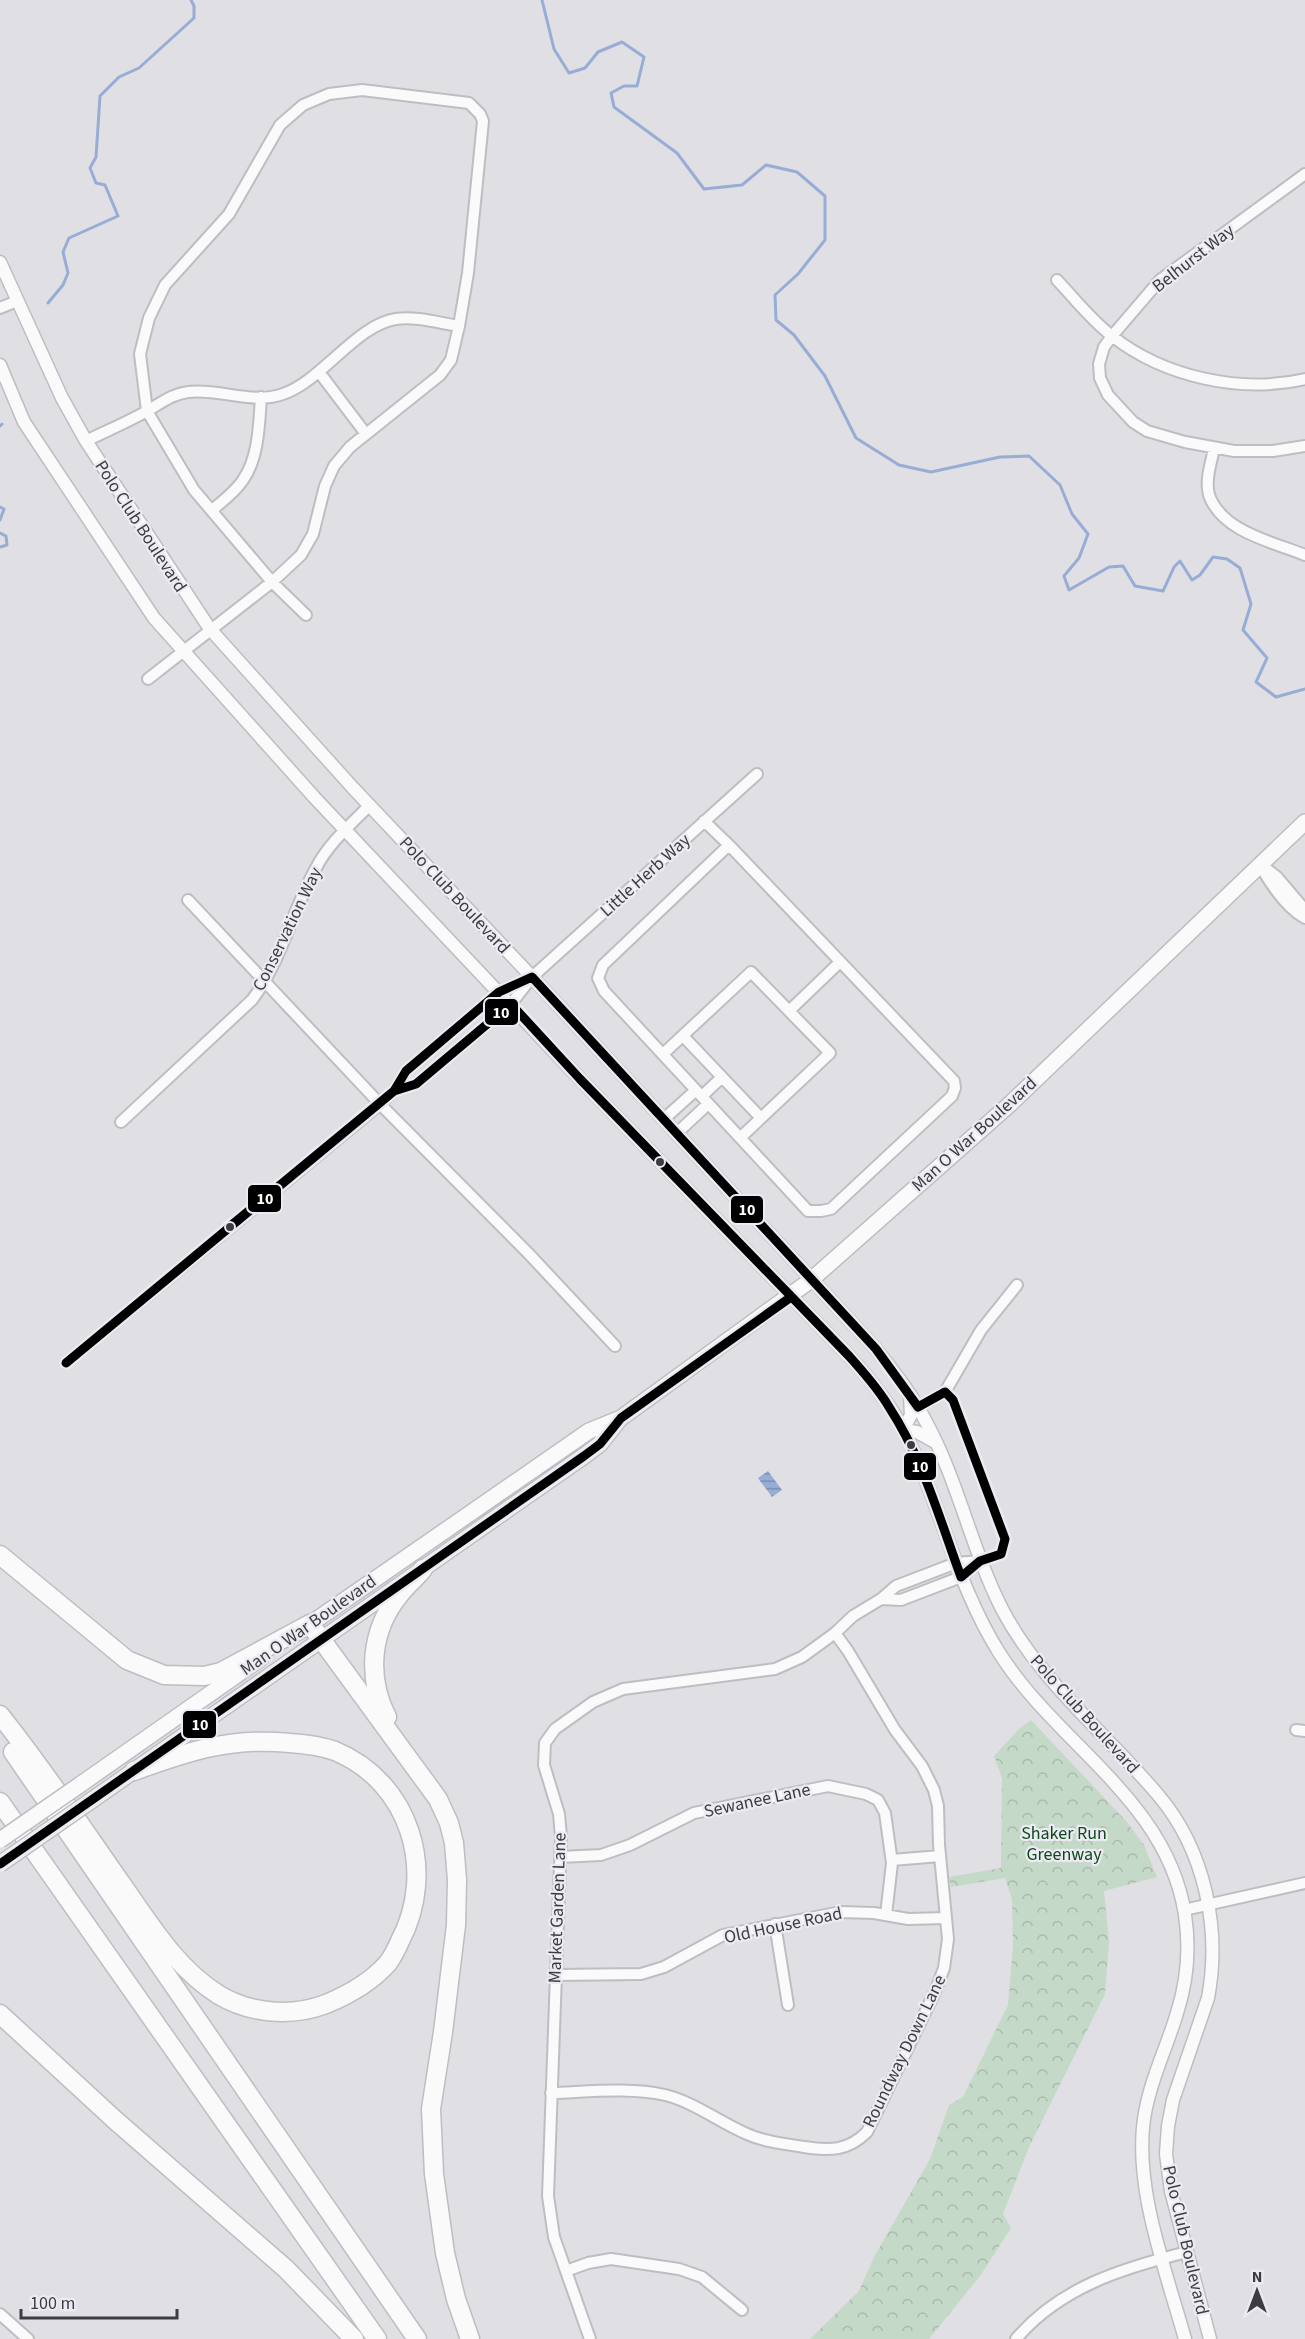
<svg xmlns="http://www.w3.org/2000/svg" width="1305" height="2339" font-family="'Source Sans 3',sans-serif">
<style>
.park{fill:url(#park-crowns)}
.water{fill:url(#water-rules)}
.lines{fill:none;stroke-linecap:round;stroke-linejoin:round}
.stream{stroke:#97add5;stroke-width:3}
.minor-casing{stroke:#bebdc1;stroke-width:14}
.tertiary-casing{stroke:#bebdc1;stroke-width:15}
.primary-casing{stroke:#bebdc1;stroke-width:18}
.motorway-casing{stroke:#bebdc1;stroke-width:21}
.minor{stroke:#fafafb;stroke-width:10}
.tertiary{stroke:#fafafb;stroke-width:12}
.primary{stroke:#fafafb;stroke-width:15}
.motorway{stroke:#fafafb;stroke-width:18}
.primary-bridge-casing{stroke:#bebdc1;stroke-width:18;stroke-linecap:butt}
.primary-bridge{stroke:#fafafb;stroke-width:15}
.bus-1-casing{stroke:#ecebf3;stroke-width:14}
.bus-1{stroke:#000;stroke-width:9}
.bus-dot{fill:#3d3c3f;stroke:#ecebf3;stroke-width:2}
.labels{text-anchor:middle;stroke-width:4.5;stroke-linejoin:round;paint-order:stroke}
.street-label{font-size:18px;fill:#3d3c3f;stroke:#ecebf3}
.park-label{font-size:18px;fill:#0f491b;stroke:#ecebf3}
.line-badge{stroke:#ecebf3;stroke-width:2}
.badge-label{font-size:16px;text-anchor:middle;font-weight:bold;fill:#fff}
</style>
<defs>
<pattern id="park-crowns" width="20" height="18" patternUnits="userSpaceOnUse" patternTransform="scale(1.5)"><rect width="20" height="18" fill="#c4d9c7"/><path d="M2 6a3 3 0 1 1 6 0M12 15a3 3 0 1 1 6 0" fill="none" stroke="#a9bbac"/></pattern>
<pattern id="water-rules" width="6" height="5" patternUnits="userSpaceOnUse" patternTransform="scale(1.5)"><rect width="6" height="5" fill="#97add5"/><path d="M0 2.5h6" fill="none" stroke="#7c8eae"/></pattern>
</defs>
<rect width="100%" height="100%" fill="#e0dfe4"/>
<!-- park -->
<path class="park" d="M1031 1720 1126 1821 1144 1845 1157 1877 1104 1891 1109 1942 1105 1994 1029 2147 1003 2214 1011 2228 980 2276 929 2339H810L859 2291 874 2257 930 2159 949 2105 963 2097 1008 2005 1013 1946 1012 1899 1005 1878 951 1887 949 1877 1001 1868 1002 1778 994 1756 1021 1727Z"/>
<!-- water -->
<path class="water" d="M768 1471 782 1490 772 1497 758 1478Z"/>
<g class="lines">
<!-- stream -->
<path class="stream" d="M542 0 554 49 569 73 585 68 598 52 622 42 644 57 637 86H624L611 93 614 107 677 153 704 189 742 185 766 165 797 172 825 196V240L798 274 775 295 776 320 794 335 825 376 856 438 899 465 931 472 1000 457 1029 456 1060 485 1072 514 1088 534 1079 558 1064 576 1069 590 1109 567 1123 566 1135 586 1163 591 1174 567 1180 561 1192 580 1200 575 1213 557 1227 559 1240 568 1251 604 1243 630 1267 658 1256 682 1276 697 1305 689
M48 303 63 285 68 273 63 252 69 238 118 216 105 185 96 183 90 168 96 157 100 96 119 77 139 68 194 18V6L191 0
M0 426 2 424
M0 507 4 509 0 520
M0 533 6 536 7 545 0 547"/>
<defs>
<path id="minor" d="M1305 174 1160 280 1112 336 1104 347 1099 364 1100 378 1108 395 1133 422 1147 431 1185 442 1234 451H1273L1305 446
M1057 280C1075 299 1091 320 1112 336 1164 377 1241 394 1305 379
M0 308 17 301
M319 372 366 434
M86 441C106 431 128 422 147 411 161 403 172 394 188 392 219 388 253 405 283 394 323 380 356 325 396 319 416 316 439 323 459 326L451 360 440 375 350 447 334 466 325 486 313 534 301 555 272 582 148 679
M1214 449C1211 463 1205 480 1209 495 1222 532 1273 542 1305 555
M212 510C223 501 235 492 243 480 259 457 259 424 261 397
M306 615 272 582 194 490 147 411 140 354 149 318 165 285 229 214 280 125 303 105 329 94 362 90 469 103 480 114 483 121 468 273 459 326
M704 821 729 845
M729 845 954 1081 955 1088 952 1096 831 1209 821 1211H808L604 991 598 978 603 965Z
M1260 865C1270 883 1286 908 1305 918
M1264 867 1277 877 1305 910
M188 900 380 1104 529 1254 615 1346
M790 1010 840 962
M683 1036 761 1118
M663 1054 751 972 830 1053 741 1137
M394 1091 416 1084 511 1004 532 977 757 774
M702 1096 722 1077
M664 1119 696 1090
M121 1122 252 1000C282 960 292 911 316 868 328 844 351 824 370 805
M677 1133 708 1104
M66 1363 380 1104 394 1091 406 1071 499 992 532 977
M918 1407 945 1392 981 1330 1017 1285
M881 1599 901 1600 961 1577 979 1562
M1296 1730 1305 1731
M560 1857 601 1855 630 1845 694 1813 828 1786 866 1794 878 1800 885 1813 892 1863 886 1915
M892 1860 940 1856
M1184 1910 1305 1883
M775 1924 788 2005
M556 1975 641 1974 664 1967 723 1935 841 1912 874 1913 908 1919 946 1918
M551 2093C586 2092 630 2087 665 2095 694 2102 719 2122 747 2134 765 2142 785 2144 804 2147 830 2151 848 2151 867 2132L935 1992 944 1968 948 1939 939 1845 938 1806 934 1790 922 1766 895 1730 848 1651 835 1633
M566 2271 588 2263 611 2259 679 2269 702 2277 742 2310
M0 2314 28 2339
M590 2339 554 2237 548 2196 561 1837 559 1814 544 1765 545 1743 555 1729 593 1702 623 1689 775 1669 802 1657 835 1633 853 1616 881 1599 896 1586 956 1563 981 1561
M1016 2339C1060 2287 1123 2268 1187 2252"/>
<path id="tertiary" d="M0 262 62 398 86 441 210 629 353 788 532 977 876 1349C894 1372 912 1394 925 1420 958 1480 971 1548 1002 1609 1040 1682 1107 1734 1159 1796 1205 1851 1221 1929 1208 1998L1173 2100 1168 2126 1166 2154 1171 2191 1210 2339
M0 365 24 422 154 618 314 797 580 1079 849 1356C870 1379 890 1404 904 1431 941 1504 956 1585 1000 1654 1058 1745 1168 1801 1185 1915 1190 1948 1187 1982 1177 2013 1167 2047 1151 2078 1145 2113 1132 2184 1166 2270 1185 2339
M910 1397 911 1415 903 1430 917 1432 935 1442"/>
<path id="primary" d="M303 1629 589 1431 621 1418 811 1280 1009 1105 1305 822
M81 1784 261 1658
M92 1800 584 1456 600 1444 619 1420"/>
<path id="motorway" d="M0 1555 127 1660 164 1675 204 1676 221 1672 310 1624 438 1799 449 1823 454 1843 457 1880 456 1925 443 2032 431 2109 434 2174 445 2253 456 2299 470 2339
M0 1715C44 1770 83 1829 123 1886 151 1926 177 1969 219 1995 251 2014 292 2017 326 2004 348 1995 372 1981 388 1963 393 1956 397 1948 400 1941 437 1871 410 1782 335 1751 321 1746 305 1744 290 1743 231 1737 189 1751 134 1771
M387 1717C366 1676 371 1629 400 1594 407 1585 416 1578 423 1569
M13 1752 417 2339
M0 1802 377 2339
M0 2014 115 2120 286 2269 354 2339"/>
</defs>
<!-- minor casing -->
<use href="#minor" class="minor-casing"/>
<!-- tertiary casing -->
<use href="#tertiary" class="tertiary-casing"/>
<!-- primary casing -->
<use href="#primary" class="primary-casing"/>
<!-- motorway casing -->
<use href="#motorway" class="motorway-casing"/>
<!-- minor -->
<use href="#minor" class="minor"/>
<!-- tertiary -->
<use href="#tertiary" class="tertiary"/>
<!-- primary -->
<use href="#primary" class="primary"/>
<!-- motorway -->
<use href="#motorway" class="motorway"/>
<defs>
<path id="primary-bridge" d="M0 1840 81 1784
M0 1864 92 1800"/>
</defs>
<!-- primary-bridge casing -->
<use href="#primary-bridge" class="primary-bridge-casing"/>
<!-- primary-bridge -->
<use href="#primary-bridge" class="primary-bridge"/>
<defs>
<path id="bus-1" d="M532 977 876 1349 918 1407 945 1392 953 1400 1005 1539 1001 1554 980 1561 961 1577C940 1520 923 1459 889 1407 878 1388 863 1372 849 1356L580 1079 511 1004 416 1084 394 1091 406 1071 499 992Z
M228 1228 394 1091
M66 1363 394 1091
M0 1864 584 1456 600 1444 621 1418 791 1297"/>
</defs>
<!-- bus-1 casing -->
<use href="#bus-1" class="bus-1-casing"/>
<!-- bus-1 -->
<use href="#bus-1" class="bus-1"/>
</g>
<!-- markers -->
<g class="bus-dot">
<circle cx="660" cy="1162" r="5"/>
<circle cx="230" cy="1227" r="5"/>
<circle cx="911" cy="1445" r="5"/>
</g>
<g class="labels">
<!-- street labels -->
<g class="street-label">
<text transform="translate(1193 258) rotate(-38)" y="6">Belhurst Way</text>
<text transform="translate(141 526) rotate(57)" y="6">Polo Club Boulevard</text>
<text transform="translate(645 875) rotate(-42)" y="6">Little Herb Way</text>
<text transform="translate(455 895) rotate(47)" y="6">Polo Club Boulevard</text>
<text transform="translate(287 929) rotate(-64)" y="6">Conservation Way</text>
<text transform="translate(974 1134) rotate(-42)" y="6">Man O War Boulevard</text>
<text transform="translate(308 1625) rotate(-35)" y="6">Man O War Boulevard</text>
<text transform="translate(1085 1714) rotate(48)" y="6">Polo Club Boulevard</text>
<text transform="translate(757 1800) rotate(-12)" y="6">Sewanee Lane</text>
<text transform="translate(557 1908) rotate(-88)" y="6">Market Garden Lane</text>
<text transform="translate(783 1925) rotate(-12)" y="6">Old House Road</text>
<text transform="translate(904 2051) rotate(-64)" y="6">Roundway Down Lane</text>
<text transform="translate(1186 2240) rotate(77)" y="6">Polo Club Boulevard</text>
</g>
<!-- park labels -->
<g class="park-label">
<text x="1064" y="1839">Shaker Run<tspan x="1064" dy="21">Greenway</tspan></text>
</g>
</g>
<g class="line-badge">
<rect x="484" y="998" width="35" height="28" rx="6" fill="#000"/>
<rect x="247" y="1184" width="35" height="29" rx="6" fill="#000"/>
<rect x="730" y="1195" width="34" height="29" rx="6" fill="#000"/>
<rect x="903" y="1452" width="34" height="29" rx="6" fill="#000"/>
<rect x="182" y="1710" width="35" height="29" rx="6" fill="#000"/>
</g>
<g class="badge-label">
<text x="501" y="1018">10</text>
<text x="265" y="1204">10</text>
<text x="747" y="1215">10</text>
<text x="920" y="1472">10</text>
<text x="200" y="1730">10</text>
</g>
<!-- north arrow -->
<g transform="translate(1257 2291)" stroke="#ecebf3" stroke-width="4.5" paint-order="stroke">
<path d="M0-4.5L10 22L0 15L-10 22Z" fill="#3d3c3f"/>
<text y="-9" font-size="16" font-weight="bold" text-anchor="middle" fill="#3d3c3f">N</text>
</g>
<!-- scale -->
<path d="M21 2309v9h156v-9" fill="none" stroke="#3d3c3f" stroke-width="3"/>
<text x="30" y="2309" font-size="18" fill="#3d3c3f" stroke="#ecebf3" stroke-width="4.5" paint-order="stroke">100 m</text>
</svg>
